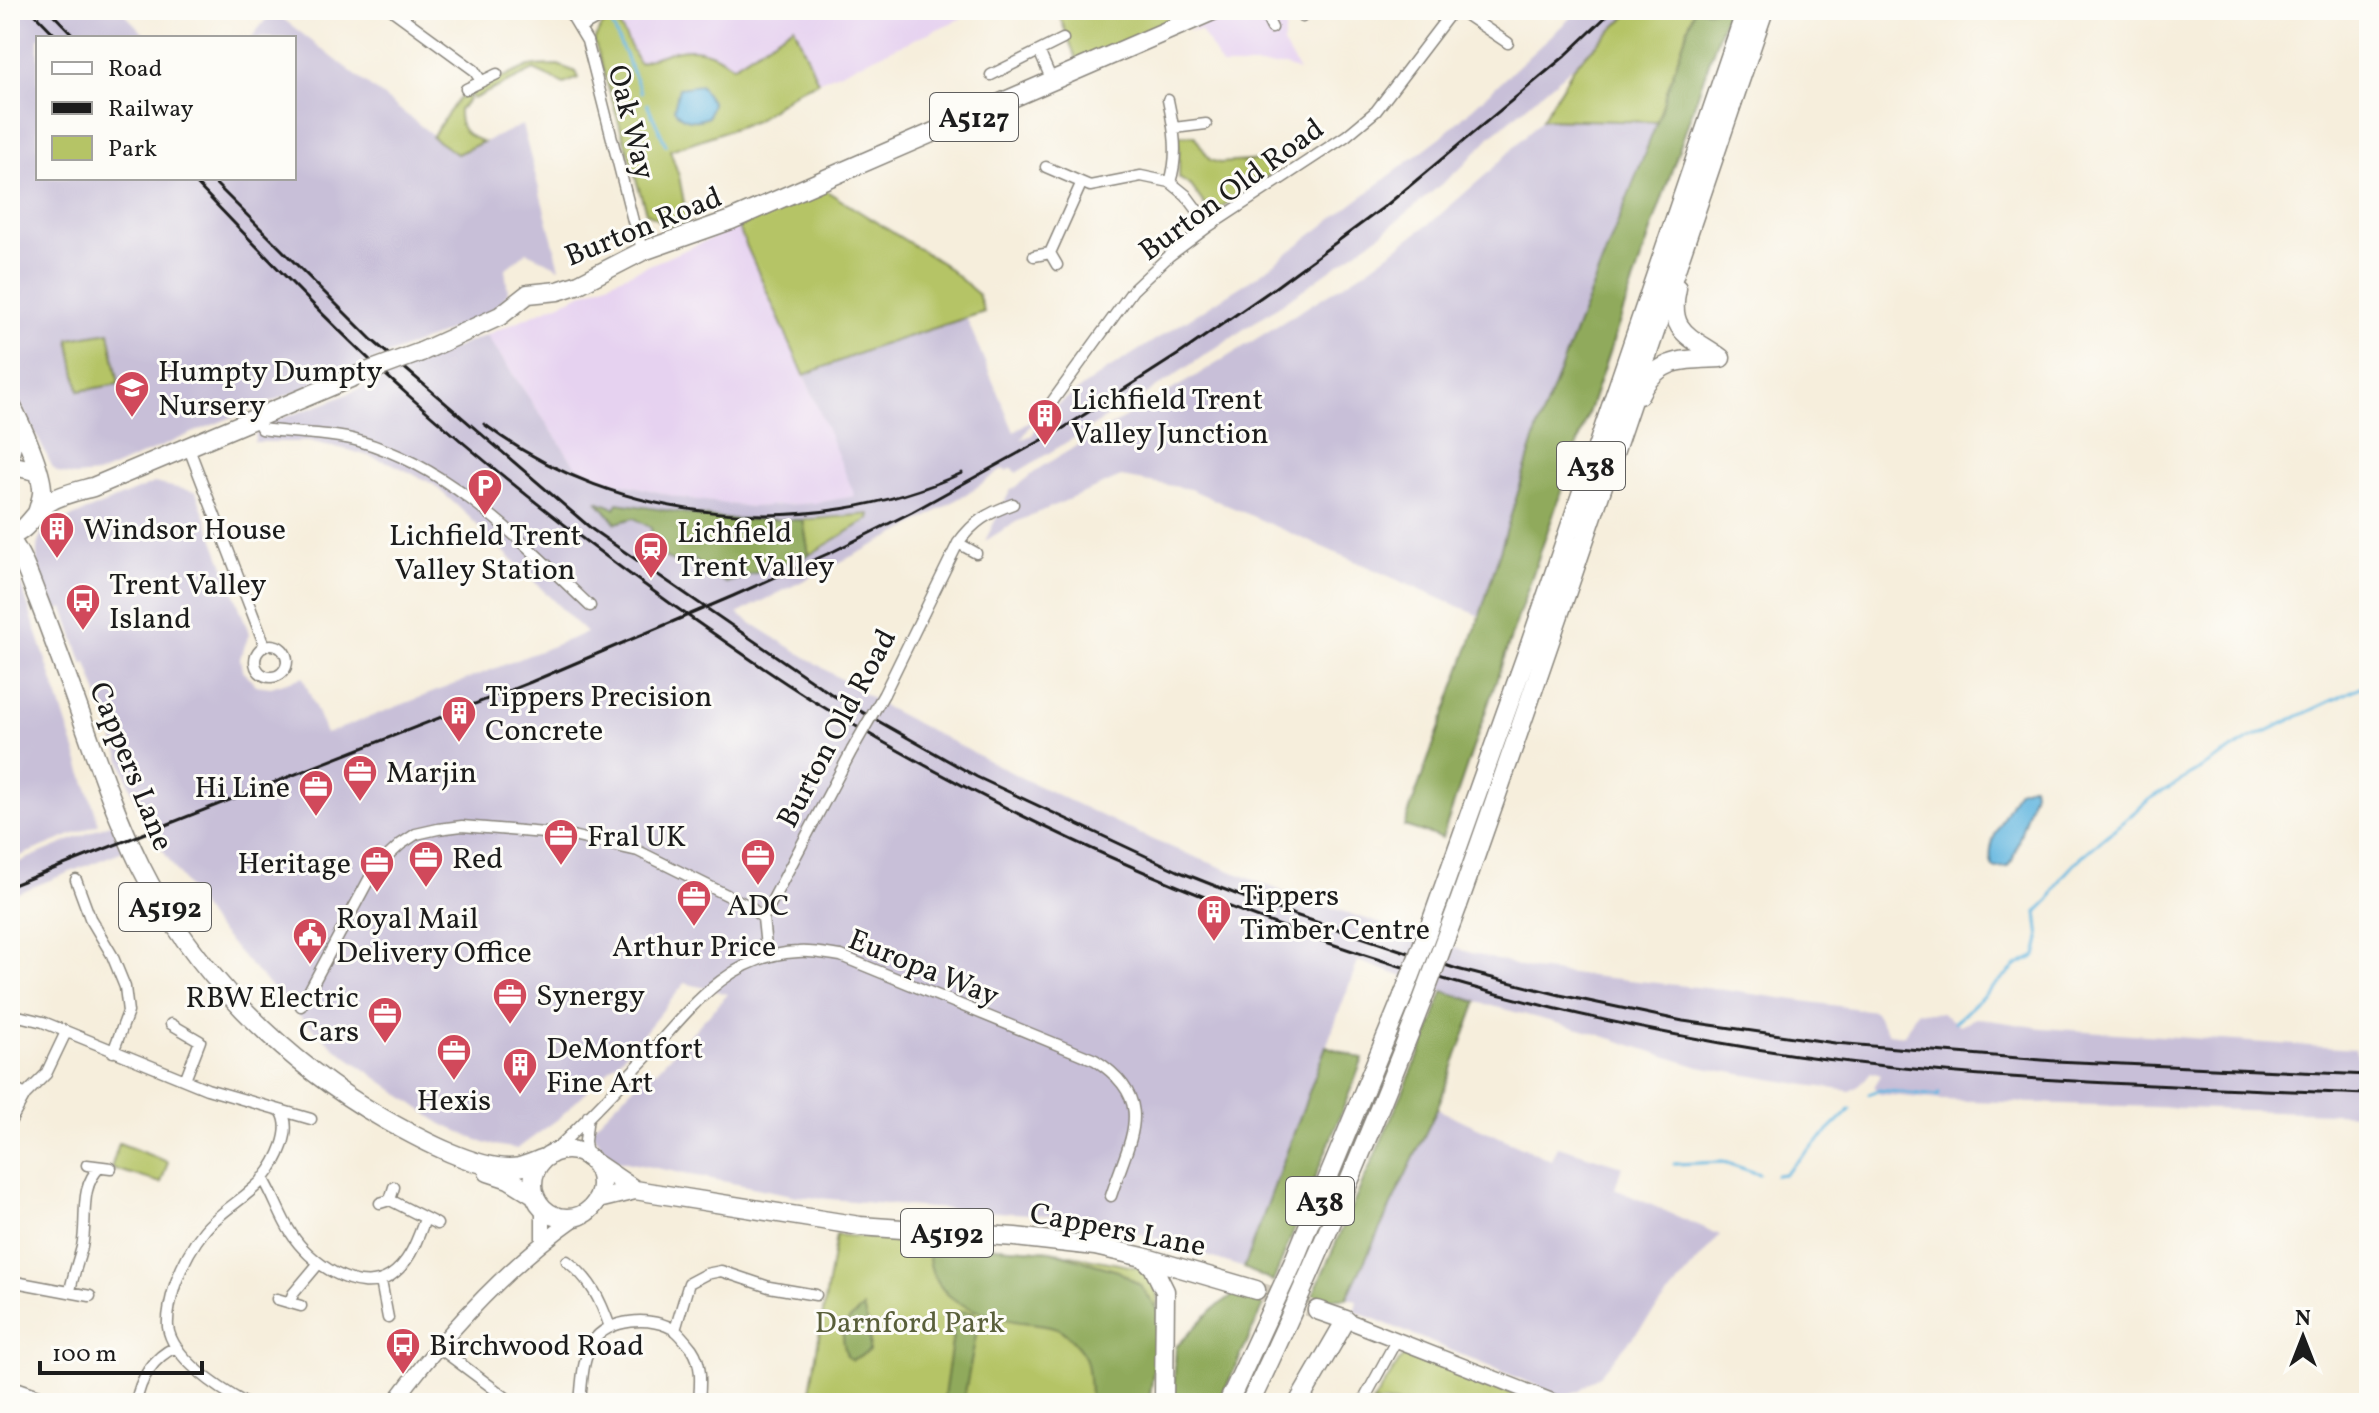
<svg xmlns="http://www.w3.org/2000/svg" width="2379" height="1413" font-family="Vollkorn,serif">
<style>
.built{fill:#e6d2f0}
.industrial{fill:#c8bfd8}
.green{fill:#b5c466;stroke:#687041;stroke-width:2}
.forest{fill:#90aa5b;stroke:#56633c;stroke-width:2}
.water{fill:#65b7e0;stroke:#406a7e;stroke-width:2}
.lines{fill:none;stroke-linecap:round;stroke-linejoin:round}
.stream{stroke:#65b7e0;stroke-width:3}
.highway-tunnel{stroke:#d5cebf;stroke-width:18;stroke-dasharray:18 9;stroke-linecap:butt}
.street-casing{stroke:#89857c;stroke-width:13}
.secondary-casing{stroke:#89857c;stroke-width:17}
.highway-casing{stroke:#89857c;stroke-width:21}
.street{stroke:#fff;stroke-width:10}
.secondary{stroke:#fff;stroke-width:14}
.highway{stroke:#fff;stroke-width:18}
.rail{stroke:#1c1c1c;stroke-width:3}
.street-bridge-casing{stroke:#89857c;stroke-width:13;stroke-linecap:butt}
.highway-bridge-casing{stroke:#89857c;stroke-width:21;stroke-linecap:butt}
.street-bridge{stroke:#fff;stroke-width:10}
.highway-bridge{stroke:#fff;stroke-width:18}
.labels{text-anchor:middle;stroke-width:6;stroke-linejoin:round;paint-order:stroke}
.shield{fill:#fdfcf7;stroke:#605f5e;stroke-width:2}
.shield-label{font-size:28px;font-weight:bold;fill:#1c1c1c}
.street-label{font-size:30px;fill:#1c1c1c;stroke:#fdfcf7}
.poi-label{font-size:30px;fill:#1c1c1c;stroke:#fdfcf7;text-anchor:start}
.park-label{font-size:30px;fill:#595f3a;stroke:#fdfcf7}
</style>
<rect width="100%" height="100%" fill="#fdfcf7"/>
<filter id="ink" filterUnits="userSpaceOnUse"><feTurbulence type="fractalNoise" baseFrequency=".0125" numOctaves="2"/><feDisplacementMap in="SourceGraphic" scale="16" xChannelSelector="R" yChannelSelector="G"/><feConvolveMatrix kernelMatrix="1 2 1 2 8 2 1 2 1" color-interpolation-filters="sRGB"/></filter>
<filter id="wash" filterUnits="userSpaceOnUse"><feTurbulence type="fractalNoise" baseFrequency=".006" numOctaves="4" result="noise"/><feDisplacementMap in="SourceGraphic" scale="32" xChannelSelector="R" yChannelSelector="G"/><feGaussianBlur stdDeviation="1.8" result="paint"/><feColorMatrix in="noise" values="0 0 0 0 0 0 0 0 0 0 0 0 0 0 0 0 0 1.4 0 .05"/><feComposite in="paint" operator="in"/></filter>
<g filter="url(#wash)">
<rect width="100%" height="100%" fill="#f6eedc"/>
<!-- built -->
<path class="built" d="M628 10H980L818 82 794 26 733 66 721 57 705 50 679 48 639 63 616 18Z
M1234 10H1281L1286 28 1283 44 1299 71 1285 66H1222L1201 31H1187Z
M738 227 831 437 856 496 816 503 751 507 682 498 608 480 575 465 486 335Z"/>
<!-- industrial -->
<path class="industrial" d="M10 10H121L148 38H38V178H294V38H251L273 11 457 154 522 125 560 268 527 252 505 269 508 292 500 304 475 320 190 434 99 474 74 476 59 473 53 468 10 383Z
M1579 10H1633L1576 64 1490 137 1462 167 1385 231 1298 293 1154 389 1016 473 1013 468 1006 471 1002 469 973 490 910 527 737 614 887 708 1028 781 1155 841 1289 894 1468 952 1533 970 1724 990 1874 1011 1889 1033 1904 1035 1917 1011 1941 1013 1960 1025 1976 1018 2042 1028 2355 1049 2358 1057H2369V1100H2364L2362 1114 1940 1100 1879 1094 1874 1087 1881 1075 1871 1072 1860 1085 1850 1091 1807 1085 1699 1067 1594 1033 1477 1002 1358 961 1244 1268 1091 1218 918 1207 797 1196 611 1159 590 1130 651 1069 656 1071 728 994 685 983 635 1044 558 1119 517 1149 484 1143 440 1123 335 1048 287 1005 211 922 161 848 138 809 87 663 83 664 64 608 53 612 37 567V548L42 531 46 528 154 483 196 492 248 630 249 635 240 658 242 670 255 685 271 687 303 677 326 734 586 633 465 513 433 484 391 463 349 450 313 442H254L258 426 326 403 486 335 575 465 608 480 682 498 751 507 816 503 855 496 804 375 873 348 966 317 1014 432 1036 417 1021 440 1032 435 1042 419 1056 406 1104 372 1257 276 1442 136Z
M1542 119 1657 122 1539 424 1480 616 1190 489 1121 477 1016 522 985 541 1010 491 1041 467 1206 370 1365 271 1434 220 1490 171Z
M10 557 24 593 99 824 10 860Z
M112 823 123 851 10 896V866Z
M1437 1109 1551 1160 1558 1146 1622 1166 1615 1189 1720 1235 1601 1374 1578 1391 1562 1396 1355 1311 1357 1300 1347 1298Z"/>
<!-- green -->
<path class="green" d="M1057 10H1195L1078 63Z
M1633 10H1694L1657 122 1542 119 1576 64Z
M616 18 639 63C677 49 697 39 733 66L794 26 818 82 798 90 755 121 670 150 679 176 688 224 673 229 646 212 594 40 601 27Z
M558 65 576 72 579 78 564 84 534 70 473 99 468 93 529 66Z
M466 94 469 100 459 110C458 130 466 135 483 142L457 154 432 137 458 99Z
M1194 135 1210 160 1219 163 1263 160 1272 173 1211 214 1192 187 1179 178V136Z
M825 190 943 264 978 294 984 312 873 348 804 375 738 227Z
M109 332 119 384 79 391 69 339Z
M870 514 869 519 809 555 803 520Z
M119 1143 168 1162 161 1183 111 1168Z
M836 1235 1050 1251 1140 1268 1151 1277 1158 1296 1149 1403H808Z
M1407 1350 1523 1398 1534 1403H1372Z"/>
<!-- forest -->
<path class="forest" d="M1694 10H1727L1442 838 1404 826 1480 616 1539 424 1657 122Z
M597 501 615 508 618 503 723 519 803 520 809 555 726 583 694 560 685 566C659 554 655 558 651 528L634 518 616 523Z
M1443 991 1477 1002 1437 1109 1347 1298 1311 1299 1429 1033Z
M1326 1046 1363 1059 1273 1282 1244 1268Z
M928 1242 1050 1251 1118 1271 1140 1285 1158 1310V1336L1149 1403H1091C1089 1390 1090 1372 1086 1360 1083 1351 1065 1331 1057 1328 1046 1324 1031 1323 1020 1322 971 1313 926 1299 928 1242Z
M1233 1295H1247L1265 1303 1219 1403H1173L1176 1347 1213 1309Z
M863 1308 870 1331 869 1351 852 1360 847 1356C839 1331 842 1324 863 1308Z
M960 1311 973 1313 979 1320 963 1403H943L956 1314Z"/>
<!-- water -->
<path class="water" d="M700 85 712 103 708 117C695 123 681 121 674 109L679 88Z
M2033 785 2034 791 2012 861 2007 867 1994 868C1981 849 2008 809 2018 790Z"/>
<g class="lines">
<!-- stream -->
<path class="stream" d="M613 27 641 92
M647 104 666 145
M1955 1022 2016 966 2036 956 2040 939 2037 912 2050 899 2062 877 2080 858 2150 799 2250 739 2369 683
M1869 1094 1878 1090 1938 1096 1939 1093
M1674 1164 1724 1162 1759 1174
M1776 1175 1784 1174 1851 1109"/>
</g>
</g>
<g filter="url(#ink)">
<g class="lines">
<!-- highway-tunnel -->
<path class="highway-tunnel" d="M1256 1290 1317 1310"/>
<defs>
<path id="street" d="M392 10 474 70 481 81
M565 10 572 16 587 41 633 221 643 251
M1263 10 1272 28
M1459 10 1508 43
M1302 17 1311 10
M580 28 612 10
M1039 51 1053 83
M991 75 1063 39
M466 89 497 74
M1168 100C1174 128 1179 155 1170 182
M1174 128 1206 124
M1046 167 1090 186 1141 176 1170 182 1186 195 1209 226
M1050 253 1081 184
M1034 256 1050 253 1057 265
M1044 413 1133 290 1169 256 1209 226 1346 136 1376 111 1453 10
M255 418 262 429C295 434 327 432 359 441 451 467 522 542 590 606
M188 446 265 646
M958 543 976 553
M255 661a16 16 0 1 1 32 0a16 16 0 1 1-32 0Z
M884 694 958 543C974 521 988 513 1013 504
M76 880 90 918 112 955 125 987 128 1012 113 1052
M767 957 763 918 852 750
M301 1006 375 868 401 844 416 834 438 829 462 826 568 835 638 851 747 905 763 918
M10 1014 43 1022 207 1089 311 1119
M10 1014 13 969
M171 1024 200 1041 185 1080
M10 1086 25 1095
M10 1122 25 1095 46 1074 66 1032
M551 1154C585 1122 618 1087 650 1053 691 1007 731 954 798 952 812 951 827 954 841 956L1095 1060C1159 1101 1129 1139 1111 1196
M587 1157 585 1141 588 1116
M87 1165 111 1168
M263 1178C274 1196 280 1216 291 1233 308 1261 357 1297 390 1276 410 1263 417 1240 425 1219
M390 1200 437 1224
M380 1203 390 1200 394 1187
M567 1261C591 1280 600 1299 610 1327
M10 1281 90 1296
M381 1281 388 1318
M70 1291C73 1275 78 1262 82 1247 88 1219 78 1188 100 1167
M277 1299 301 1306
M290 1302 293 1294 319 1263
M675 1330 689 1283 706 1274 721 1271 769 1287 816 1295
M438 1347 513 1403
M10 1385 62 1403
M136 1403C140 1379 153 1357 176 1347
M245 1403C220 1389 172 1358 168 1327 167 1313 171 1298 175 1285 182 1265 191 1247 204 1231 221 1210 247 1198 264 1178 277 1162 294 1130 281 1111
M580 1403C582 1383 582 1361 592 1343 606 1318 654 1315 676 1331 681 1335 688 1344 692 1349 703 1365 700 1385 699 1403
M1362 1403 1397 1339"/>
<path id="secondary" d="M543 1241V1208
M1346 1320 1557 1403
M394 1403C445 1334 506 1267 577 1217"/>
<path id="highway" d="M1677 288C1667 333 1690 336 1721 358
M421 352 500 316 528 294 558 291 579 284 643 251 731 220 1215 10
M1639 395C1658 357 1683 360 1721 358
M10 403C20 422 44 474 42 494 41 500 39 507 37 513
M10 453 18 420
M10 465 36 471
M10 536C29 530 33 513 49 502 62 494 78 491 93 487L353 377
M10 539C23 557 30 579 38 599 52 635 65 671 78 707 97 760 115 814 140 865 192 970 283 1061 384 1119 416 1137 482 1174 519 1167 528 1165 538 1160 547 1157
M1458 905C1564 608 1662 308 1764 10
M1432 920 1528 650 1746 10
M533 1184a34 34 0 1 1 68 0a34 34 0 1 1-68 0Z
M592 1161 635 1190
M488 1172 509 1179 535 1195
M598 1199 635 1190 860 1226 1015 1237 1095 1246 1143 1257 1256 1290
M1143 1257 1153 1267 1165 1291 1164 1403
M1228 1403 1293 1263 1403 996
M1250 1403C1313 1271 1369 1137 1422 1001
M1298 1403 1346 1320 1317 1310"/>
</defs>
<!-- street casing -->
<use href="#street" class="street-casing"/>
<!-- secondary casing -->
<use href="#secondary" class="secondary-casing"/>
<!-- highway casing -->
<use href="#highway" class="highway-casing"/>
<!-- street -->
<use href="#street" class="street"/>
<!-- secondary -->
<use href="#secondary" class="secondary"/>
<!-- highway -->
<use href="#highway" class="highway"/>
<!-- rail -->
<path class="rail" d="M31 10 58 38
M49 10 76 38
M191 178C262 252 332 327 408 395 506 482 609 562 717 636 754 662 791 688 830 711 1105 876 1405 988 1721 1043 1935 1081 2153 1085 2369 1094
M210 178 372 340 593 530 834 696 977 777 1180 872 1256 902 1457 969 1560 995 1683 1021 1835 1043 2055 1061 2369 1075
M484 424C618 526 810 542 962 473
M10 886 531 682 733 596 834 551 912 512 1062 429 1182 352 1273 289 1388 204 1565 56 1613 10"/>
<defs>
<path id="street-bridge" d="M852 750 884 694"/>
<path id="highway-bridge" d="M353 377 421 352
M1403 996 1432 920
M1422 1001 1458 905"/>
</defs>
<!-- street-bridge casing -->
<use href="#street-bridge" class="street-bridge-casing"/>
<!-- highway-bridge casing -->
<use href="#highway-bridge" class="highway-bridge-casing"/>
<!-- street-bridge -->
<use href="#street-bridge" class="street-bridge"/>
<!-- highway-bridge -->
<use href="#highway-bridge" class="highway-bridge"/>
</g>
</g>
<!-- icons -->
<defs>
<symbol id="school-pin" viewBox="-11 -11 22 30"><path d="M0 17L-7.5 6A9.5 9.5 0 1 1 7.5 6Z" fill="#d1495b" stroke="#fdfcf7"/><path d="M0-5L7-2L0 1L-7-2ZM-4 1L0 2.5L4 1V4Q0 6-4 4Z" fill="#fff"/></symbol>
<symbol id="building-pin" viewBox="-11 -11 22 30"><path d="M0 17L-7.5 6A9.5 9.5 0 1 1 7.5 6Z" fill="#d1495b" stroke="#fdfcf7"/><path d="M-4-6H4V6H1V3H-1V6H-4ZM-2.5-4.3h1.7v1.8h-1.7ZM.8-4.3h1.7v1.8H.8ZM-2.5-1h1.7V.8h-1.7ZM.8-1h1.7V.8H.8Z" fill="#fff"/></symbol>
<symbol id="parking-pin" viewBox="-11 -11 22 30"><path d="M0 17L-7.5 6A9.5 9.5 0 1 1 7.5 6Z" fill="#d1495b" stroke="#fdfcf7"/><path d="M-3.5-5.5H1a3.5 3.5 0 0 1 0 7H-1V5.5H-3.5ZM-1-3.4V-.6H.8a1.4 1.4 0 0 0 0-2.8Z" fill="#fff"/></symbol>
<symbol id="station-pin" viewBox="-11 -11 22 30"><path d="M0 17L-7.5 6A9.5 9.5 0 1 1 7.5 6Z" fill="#d1495b" stroke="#fdfcf7"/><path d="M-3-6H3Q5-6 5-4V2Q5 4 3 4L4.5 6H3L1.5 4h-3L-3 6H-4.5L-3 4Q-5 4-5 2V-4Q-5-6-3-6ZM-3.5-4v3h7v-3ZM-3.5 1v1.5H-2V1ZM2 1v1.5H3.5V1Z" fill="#fff"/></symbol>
<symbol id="bus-pin" viewBox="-11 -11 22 30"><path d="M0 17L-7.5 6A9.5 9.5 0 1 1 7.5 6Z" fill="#d1495b" stroke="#fdfcf7"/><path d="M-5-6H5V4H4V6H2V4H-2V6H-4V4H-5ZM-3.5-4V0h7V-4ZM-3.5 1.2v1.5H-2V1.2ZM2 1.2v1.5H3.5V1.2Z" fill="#fff"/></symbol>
<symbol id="office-pin" viewBox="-11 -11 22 30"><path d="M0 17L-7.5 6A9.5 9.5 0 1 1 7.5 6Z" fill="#d1495b" stroke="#fdfcf7"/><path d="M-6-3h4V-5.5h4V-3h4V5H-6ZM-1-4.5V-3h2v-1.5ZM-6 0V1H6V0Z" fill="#fff"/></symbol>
<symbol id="civic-pin" viewBox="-11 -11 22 30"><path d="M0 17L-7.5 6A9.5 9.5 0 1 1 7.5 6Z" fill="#d1495b" stroke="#fdfcf7"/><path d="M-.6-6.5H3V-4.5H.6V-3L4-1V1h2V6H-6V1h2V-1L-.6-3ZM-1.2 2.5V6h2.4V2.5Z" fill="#fff"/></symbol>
</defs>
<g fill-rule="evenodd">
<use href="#school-pin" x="112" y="368" width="40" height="54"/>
<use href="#building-pin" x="1025" y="396" width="40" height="54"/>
<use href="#parking-pin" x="465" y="466" width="40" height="54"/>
<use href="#building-pin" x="37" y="509" width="40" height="54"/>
<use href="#station-pin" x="631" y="529" width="40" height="54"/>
<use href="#bus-pin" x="63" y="581" width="40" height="54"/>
<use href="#building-pin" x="439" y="693" width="40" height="54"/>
<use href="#office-pin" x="340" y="752" width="40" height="54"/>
<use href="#office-pin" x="296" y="767" width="40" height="54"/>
<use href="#office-pin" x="541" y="816" width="40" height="54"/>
<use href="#office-pin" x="738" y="836" width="40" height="54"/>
<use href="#office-pin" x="406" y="838" width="40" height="54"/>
<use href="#office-pin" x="357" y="843" width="40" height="54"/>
<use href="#office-pin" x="674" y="877" width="40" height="54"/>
<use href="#building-pin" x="1194" y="892" width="40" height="54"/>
<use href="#civic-pin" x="290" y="915" width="40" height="54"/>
<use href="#office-pin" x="490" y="975" width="40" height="54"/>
<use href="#office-pin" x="365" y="994" width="40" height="54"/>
<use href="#office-pin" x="434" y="1031" width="40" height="54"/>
<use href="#building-pin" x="500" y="1045" width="40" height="54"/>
<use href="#bus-pin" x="383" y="1325" width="40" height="54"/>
</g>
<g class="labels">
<!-- shield labels -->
<g class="shield">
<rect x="930" y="93" width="88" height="48" rx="6"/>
<rect x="1557" y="442" width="68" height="48" rx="6"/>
<rect x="119" y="883" width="92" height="48" rx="6"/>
<rect x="1286" y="1177" width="68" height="48" rx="6"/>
<rect x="901" y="1209" width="92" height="48" rx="6"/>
</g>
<g class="shield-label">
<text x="974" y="127">A5127</text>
<text x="1591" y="476">A38</text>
<text x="165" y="917">A5192</text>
<text x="1320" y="1211">A38</text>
<text x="947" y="1243">A5192</text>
</g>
<!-- street labels -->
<g class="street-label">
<text transform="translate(632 122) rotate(76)" y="10">Oak Way</text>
<text transform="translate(1231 189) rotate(-36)" y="10">Burton Old Road</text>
<text transform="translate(643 226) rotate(-22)" y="10">Burton Road</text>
<text transform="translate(836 728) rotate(-62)" y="10">Burton Old Road</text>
<text transform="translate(132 766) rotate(68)" y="10">Cappers Lane</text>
<text transform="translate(924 967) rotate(22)" y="10">Europa Way</text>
<text transform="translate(1118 1229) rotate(11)" y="10">Cappers Lane</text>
</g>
<!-- poi labels -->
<g class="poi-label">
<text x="158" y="381">Humpty Dumpty<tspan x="158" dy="34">Nursery</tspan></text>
<text x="1071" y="409">Lichfield Trent<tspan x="1071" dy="34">Valley Junction</tspan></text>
<text x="83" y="539">Windsor House</text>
<text x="677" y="542">Lichfield<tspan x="677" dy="34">Trent Valley</tspan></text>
<text x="485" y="545" text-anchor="middle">Lichfield Trent<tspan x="485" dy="34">Valley Station</tspan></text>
<text x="109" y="594">Trent Valley<tspan x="109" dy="34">Island</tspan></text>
<text x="485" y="706">Tippers Precision<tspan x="485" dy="34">Concrete</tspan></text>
<text x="386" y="782">Marjin</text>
<text x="290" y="797" text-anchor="end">Hi Line</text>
<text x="587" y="846">Fral UK</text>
<text x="452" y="868">Red</text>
<text x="351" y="873" text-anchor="end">Heritage</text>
<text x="1240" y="905">Tippers<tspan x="1240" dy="34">Timber Centre</tspan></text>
<text x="758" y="915" text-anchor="middle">ADC</text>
<text x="336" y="928">Royal Mail<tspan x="336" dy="34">Delivery Office</tspan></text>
<text x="694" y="956" text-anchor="middle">Arthur Price</text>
<text x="536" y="1005">Synergy</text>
<text x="359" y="1007" text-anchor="end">RBW Electric<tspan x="359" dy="34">Cars</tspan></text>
<text x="546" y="1058">DeMontfort<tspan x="546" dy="34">Fine Art</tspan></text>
<text x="454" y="1110" text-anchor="middle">Hexis</text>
<text x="429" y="1355">Birchwood Road</text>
</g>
<!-- park labels -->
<g class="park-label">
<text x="910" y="1332">Darnford Park</text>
</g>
</g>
<!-- margin -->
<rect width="2379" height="1413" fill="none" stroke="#fdfcf7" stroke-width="40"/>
<!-- legend -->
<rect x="36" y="36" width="260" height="144" fill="#fdfcf7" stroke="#a3a29f" stroke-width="2"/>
<rect x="52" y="62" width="40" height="12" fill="#ffffff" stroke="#a3a29f" stroke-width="2"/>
<text x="108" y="76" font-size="24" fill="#1c1c1c">Road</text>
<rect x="52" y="102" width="40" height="12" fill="#1c1c1c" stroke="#a3a29f" stroke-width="2"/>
<text x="108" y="116" font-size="24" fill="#1c1c1c">Railway</text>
<rect x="52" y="136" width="40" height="24" fill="#b5c466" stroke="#a3a29f" stroke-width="2"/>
<text x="108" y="156" font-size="24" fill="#1c1c1c">Park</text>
<!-- north arrow -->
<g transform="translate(2303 1337)" stroke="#fdfcf7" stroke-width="6" paint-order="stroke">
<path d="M0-6L14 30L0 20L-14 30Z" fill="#1c1c1c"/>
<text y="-12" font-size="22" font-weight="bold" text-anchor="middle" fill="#1c1c1c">N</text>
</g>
<!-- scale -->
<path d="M40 1361v12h162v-12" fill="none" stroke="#1c1c1c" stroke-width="4"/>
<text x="52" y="1361" font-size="24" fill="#1c1c1c" stroke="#fdfcf7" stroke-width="6" paint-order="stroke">100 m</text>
</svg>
